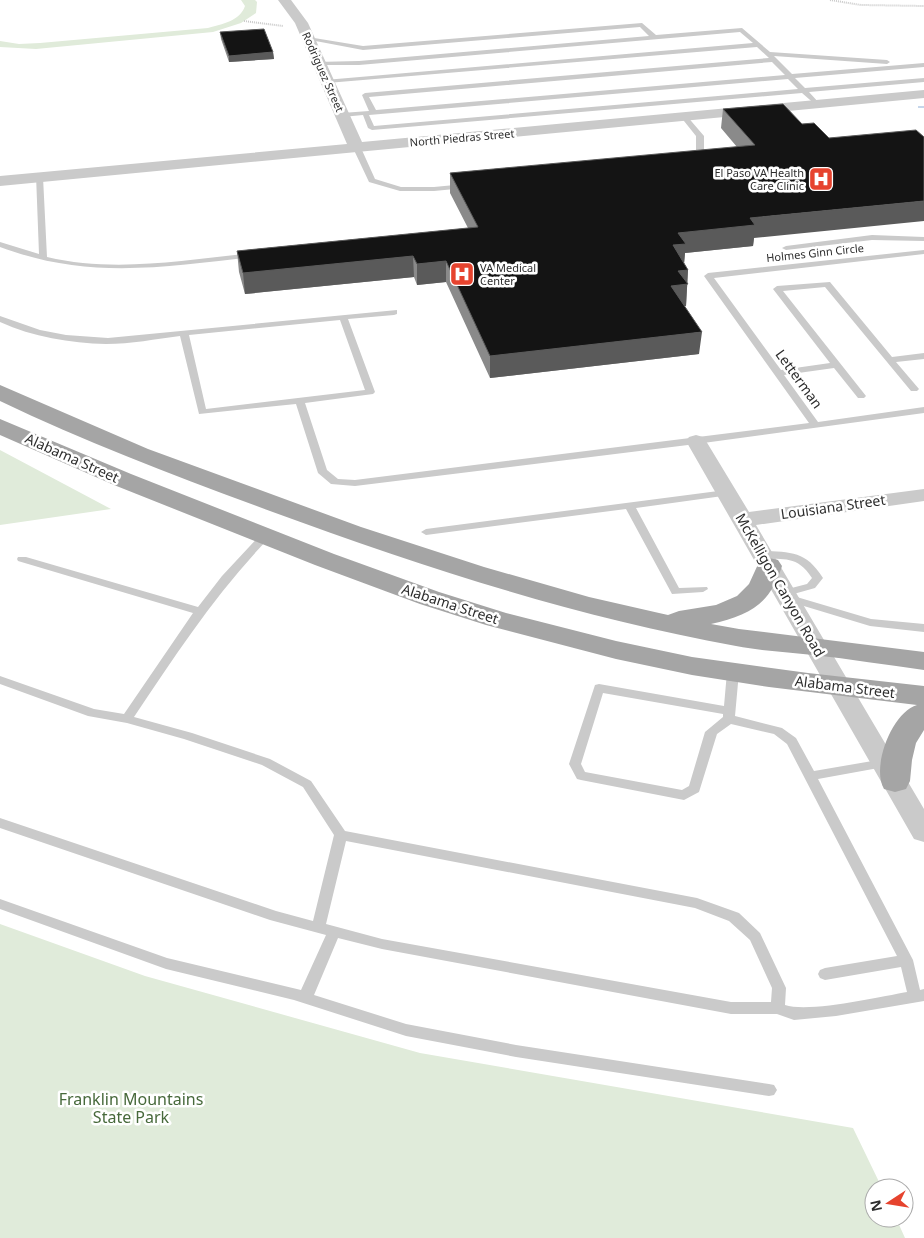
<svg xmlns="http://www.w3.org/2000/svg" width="924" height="1238" font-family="'Noto Sans',sans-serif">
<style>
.green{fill:#e0ebda}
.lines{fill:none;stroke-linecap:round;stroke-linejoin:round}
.stream{fill:#c6d6eb;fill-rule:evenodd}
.path{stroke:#cacaca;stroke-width:2;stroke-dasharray:1 1;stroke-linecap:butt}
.lane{fill:#cacaca;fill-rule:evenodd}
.street{fill:#cacaca;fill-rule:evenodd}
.primary{fill:#a5a5a5;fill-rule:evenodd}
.wall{fill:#8a8a8a}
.shaded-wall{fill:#5a5a5a}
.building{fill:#141414;stroke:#5a5a5a}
.labels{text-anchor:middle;stroke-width:5;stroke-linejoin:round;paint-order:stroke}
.far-street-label{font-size:11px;fill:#2d2d2d;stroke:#fff}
.far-poi-label{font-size:11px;fill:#2d2d2d;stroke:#fff;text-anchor:end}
.street-label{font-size:14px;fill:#2d2d2d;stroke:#fff}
.near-park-label{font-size:16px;fill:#47693b;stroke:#fff}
</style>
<rect width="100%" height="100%" fill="#fff"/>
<!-- green -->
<path class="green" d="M241 0H255L257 2 256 13 241 23 213 32 36 49 0 47V41L19 44 40 43 208 28C222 24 240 21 245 6Z
M0 450 111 509 0 525Z
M0 924 145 976 420 1053 853 1128 882 1188H874V1218H896L905 1238H0Z"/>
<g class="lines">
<!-- stream -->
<path class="stream" d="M918 106H924V108H918Z"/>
<!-- path -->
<path class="path" d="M830 0 861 5 924 6
M244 21 283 26"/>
<!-- lane -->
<path class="lane" d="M642 23 656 35 742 28 770 52 887 60 890 62 887 64 774 56 792 74 924 63V67L795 78 805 88 924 78V82L809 92 820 104 817 106 802 93 372 130 368 128 363 115 342 117 338 115 342 113 369 111 362 95 365 93 769 58 757 47 327 83 325 82V80L753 43 740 32 359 65H318L315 63 316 62 359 61 649 36 640 27 363 50 305 39 308 37 363 46ZM772 62 785 75 376 110 369 97ZM788 79 798 89 374 126 369 115Z
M684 114 686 115 704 136V155L692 160 688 158 696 154V136L680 116Z
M354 146 361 148 375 179 401 187H434L465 184 469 186 465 188 434 191H400L369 182 353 148Z
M36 175 43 177 47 257C115 273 185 260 253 253L257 255 253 257C163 267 88 280 0 247V242L39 254Z
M872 235 924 237V241L872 240 786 250 782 248 786 246Z
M924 250V254L714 278 781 370 830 363 773 289 777 286 830 282 892 357 924 353V359L896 362 919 389 917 391H911L825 287 783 291 866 396 864 398H858L834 368 784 375 818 422 924 407V413L696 444 355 486 331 484 318 473 296 404 199 414 180 336C156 339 131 344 106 344 70 343 33 337 0 322V316L40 330 66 335 108 338 397 310V314L394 315 348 319 375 392 373 394 305 403 327 470 338 479 355 480 809 423 704 276 708 273ZM340 320 365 390 206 409 189 335Z
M726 490 731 493 730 495 636 508 679 588 707 587 708 589 703 592 672 594 626 509 426 535 421 532 426 529Z
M265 533 270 536 269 538C216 593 176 654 134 717L192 733 270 759 311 781 345 831 697 898 739 913 760 933 786 988 785 1005C809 1013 879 997 907 992L901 967 825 980 820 978 818 974 820 970 825 968 897 956 787 744 774 734 731 724 717 734 699 792 684 800 581 780 577 779 569 764 595 685 599 684 724 706 727 672 733 668 737 669 739 672 735 716 782 728 796 738 814 771 884 759 888 760 890 763 888 766 884 767 818 779 913 960 920 990 924 989V1001L836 1016 794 1020 777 1014H731L382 949 338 938 314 995 406 1024 516 1045 769 1084 774 1085 777 1090 774 1095 769 1096 516 1057 406 1036 294 1000 166 969 0 909V899L167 958 301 990 326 935 270 920 0 828V818L276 911 313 921 334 835 303 787 262 765 184 739 127 723 88 716 0 684V676L94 709 124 714 193 613 18 561 17 559 18 557H26L198 607 222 576 261 534ZM603 693 723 714V717L705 732 689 786 682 790 585 772 581 764ZM346 841 695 908 729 921 750 940 772 988 771 1002H731L382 939 326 924Z
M761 551C791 552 806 551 823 578L815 588 790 595 871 619 924 624V632L870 626 784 600V596L778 593 780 591 807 584 812 578C796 553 782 562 757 556L756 554 757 552Z"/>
<!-- street -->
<path class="street" d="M278 0H291L308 23 362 142 924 90V98L0 186V176L347 144 295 23Z
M696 435 703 437 706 441 749 512 924 489V501L756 525 924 809V842L914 839 686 441 689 437Z"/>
<!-- primary -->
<path class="primary" d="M0 385 148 449 361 527 484 567 589 597 659 613 668 615 679 611 716 605 737 596 749 584 760 560 769 558 778 560 782 566C770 605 749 615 711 624L739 629 924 652V670C887 665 850 659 813 655 788 652 761 651 736 646 576 617 422 567 270 511 178 477 88 443 0 401Z
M0 419 131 474 334 554 439 592 506 613 616 641 692 657 808 673 924 686V730L916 743 912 760 910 781 906 789 895 792 884 789C871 767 892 712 917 705L769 687 692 675 616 659 486 625 420 604 315 565 114 485 0 435Z"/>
</g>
<!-- wall -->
<path class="wall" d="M220 32 273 52 274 59 229 62 221 39Z
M783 104 754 238 753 246 685 253 684 263 688 270 686 306H684L699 354 490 378 446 282 417 285 414 277 245 294 239 272 237 251 468 228 450 193V173L737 147 721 128 723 109Z"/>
<!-- shaded-wall -->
<path class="shaded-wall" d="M273 52 274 59 229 62V56Z
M924 201V221L754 238 753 246 685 253 684 265 673 245 678 233 750 218Z
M413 256 414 277 245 294 243 273Z
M446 261V282L417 285V264Z
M688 270 686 306 669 308 671 286 678 271Z
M702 332 699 354 490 378V356Z"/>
<!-- building -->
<path class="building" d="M264 29 273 52 229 56 220 32Z
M783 104 802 124 814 123 829 138 916 130 924 137V201L750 218 755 225 678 233 686 244 673 245 688 270 678 271 688 284 671 286 702 332 490 356 446 261 417 264 413 256 243 273 237 251 478 227 450 173 755 145 723 109Z"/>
<!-- icons -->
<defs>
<symbol id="hospital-square" viewBox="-11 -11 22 22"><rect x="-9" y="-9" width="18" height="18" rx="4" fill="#e6432e" stroke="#fff"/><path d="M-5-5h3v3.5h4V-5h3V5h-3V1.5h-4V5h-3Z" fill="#fff"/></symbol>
</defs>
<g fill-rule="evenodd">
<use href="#hospital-square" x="807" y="165" width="28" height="28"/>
<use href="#hospital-square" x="448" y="260" width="28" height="28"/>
</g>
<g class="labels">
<!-- far-street labels -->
<g class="far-street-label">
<text transform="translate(323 72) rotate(66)" y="4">Rodriguez Street</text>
<text transform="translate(462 138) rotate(-5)" y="4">North Piedras Street</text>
<text transform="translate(815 253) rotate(-6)" y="4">Holmes Ginn Circle</text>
</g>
<!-- far-poi labels -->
<g class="far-poi-label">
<text x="804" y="177">El Paso VA Health<tspan x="804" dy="13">Care Clinic</tspan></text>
<text x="480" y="272" text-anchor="start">VA Medical<tspan x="480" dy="13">Center</tspan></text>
</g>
<!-- street labels -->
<g class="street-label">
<text transform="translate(799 379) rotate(54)" y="5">Letterman</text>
<text transform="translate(72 458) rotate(24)" y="5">Alabama Street</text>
<text transform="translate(833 507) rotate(-8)" y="5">Louisiana Street</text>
<text transform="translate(780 585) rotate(60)" y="5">McKelligon Canyon Road</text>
<text transform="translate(450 604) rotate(18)" y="5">Alabama Street</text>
<text transform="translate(845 687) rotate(7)" y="5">Alabama Street</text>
</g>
<!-- near-park labels -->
<g class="near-park-label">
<text x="131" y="1105">Franklin Mountains<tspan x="131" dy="18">State Park</tspan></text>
</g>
</g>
<!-- north arrow -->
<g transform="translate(889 1203) rotate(258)"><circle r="24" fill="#ffffff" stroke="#ababab"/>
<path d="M0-4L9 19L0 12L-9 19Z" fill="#e6432e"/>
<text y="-8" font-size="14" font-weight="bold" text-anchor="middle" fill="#2d2d2d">N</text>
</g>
</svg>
